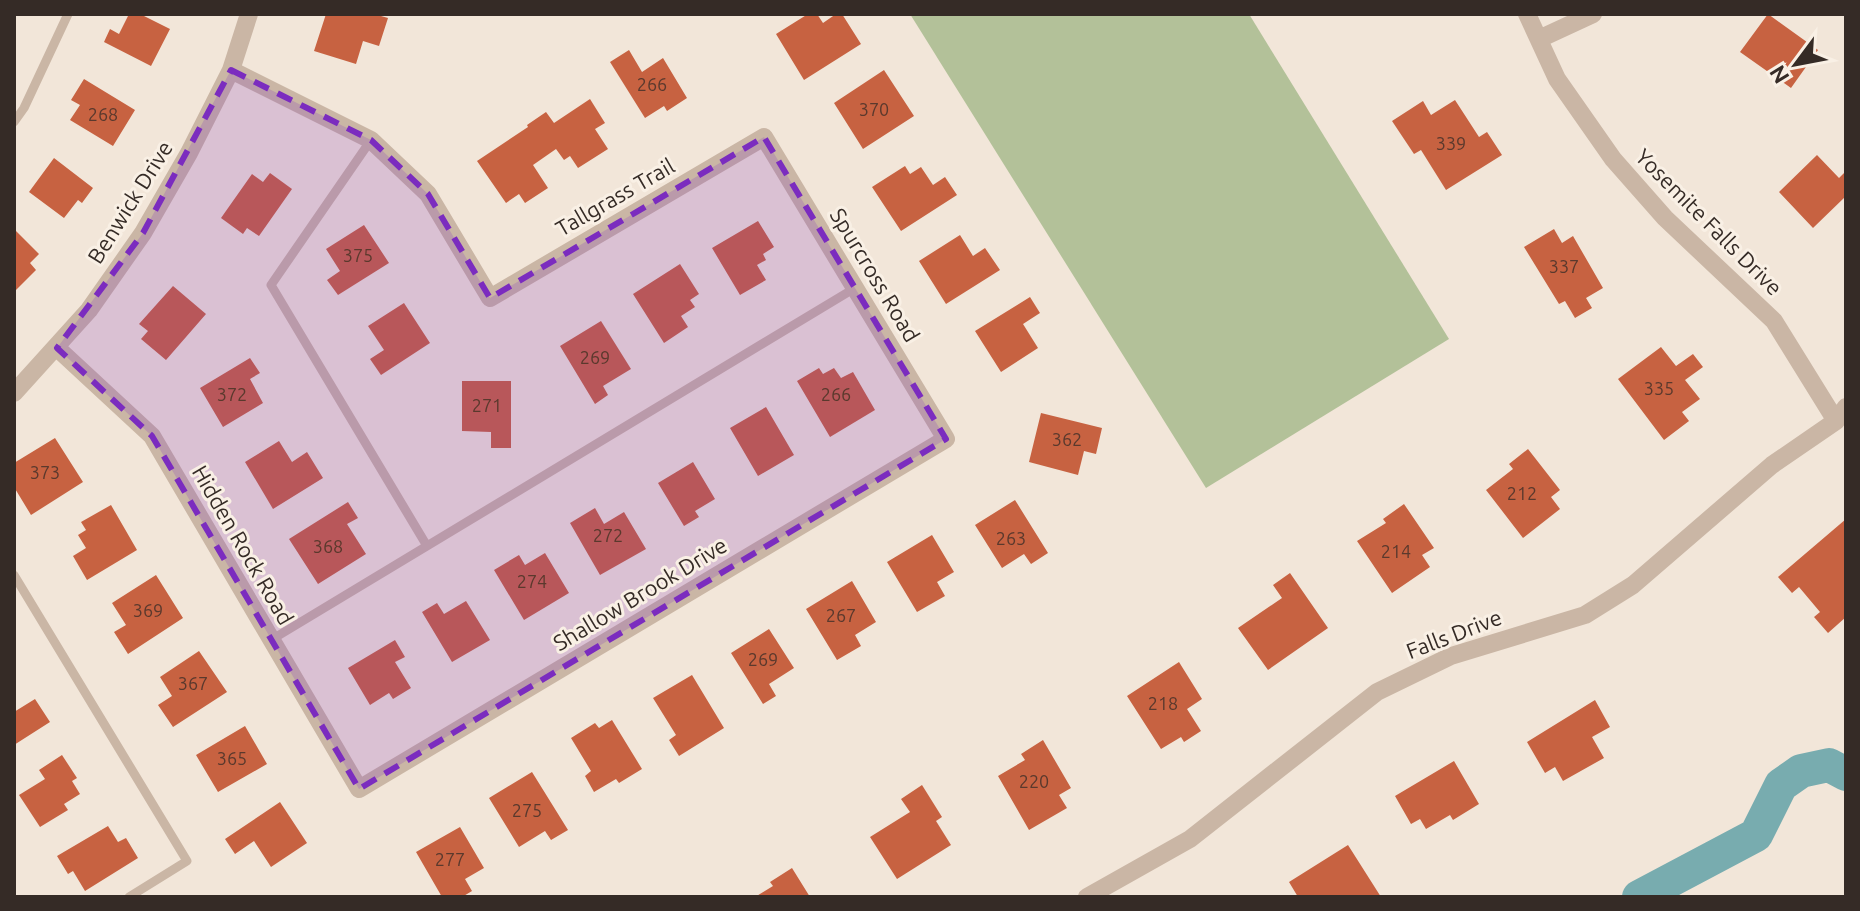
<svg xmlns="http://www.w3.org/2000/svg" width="1860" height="911" font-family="Ubuntu,sans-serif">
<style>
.green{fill:#b3c199}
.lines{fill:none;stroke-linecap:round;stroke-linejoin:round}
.river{stroke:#78acaf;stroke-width:34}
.building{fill:#c76241}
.lane{stroke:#cab6a5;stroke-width:9}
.street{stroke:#cab6a5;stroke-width:18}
.marked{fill:#7b2cbf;fill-opacity:0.2;stroke:#7b2cbf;stroke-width:6;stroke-dasharray:16 10;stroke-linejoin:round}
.labels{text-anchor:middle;stroke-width:6;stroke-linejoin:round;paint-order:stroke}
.number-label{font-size:18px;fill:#5a392d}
.street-label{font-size:22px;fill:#352b26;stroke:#f9f0e5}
</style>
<rect width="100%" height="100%" fill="#f2e6d9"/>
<!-- green -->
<path class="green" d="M910 14H1249L1449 339 1206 488Z"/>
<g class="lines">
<!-- river -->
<path class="river" d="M1639 897 1756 835 1781 785 1801 771 1829 765 1846 774"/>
</g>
<!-- building -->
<path class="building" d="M129 14H140L170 29 151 66 104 42 110 29 119 34Z
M326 14H374L388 18 379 46 363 41 356 64 314 51Z
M808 14H817L823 23 836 14H842L861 44 804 80 776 34Z
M1768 14 1818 50 1791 88 1740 52Z
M629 50 642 72 663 58 687 98 667 111 664 106 645 118 610 62Z
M884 70 914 116 863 149 834 103Z
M84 79 135 110 113 146 70 120 80 105 71 100Z
M590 99 605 123 595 129 608 149 578 168 570 156 564 160 556 149 533 165 548 188 525 203 519 194 506 203 477 161 528 127 527 125 546 112 554 123Z
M1455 100 1479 137 1487 132 1502 155 1446 190 1421 150 1414 154 1392 121 1423 101 1431 115Z
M1817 155 1839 178 1846 171V196L1813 228 1779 192Z
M54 158 93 188 82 203 78 200 64 218 29 192Z
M905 166 910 174 921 167 933 185 945 177 957 195 901 231 872 187Z
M270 173 292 189 259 236 247 228 243 234 221 218 252 174 263 182Z
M758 221 774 247 763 254 766 260 757 265 766 280 740 295 712 248Z
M364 225 389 263 338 295 327 280 340 271 326 249Z
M14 229 39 254 30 263 36 270 14 292Z
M1554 229 1562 243 1573 236 1603 288 1586 298 1592 308 1575 318 1565 301 1559 304 1524 247Z
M960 235 973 256 985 248 1000 270 946 304 919 261Z
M680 264 699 294 690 300 695 307 681 316 688 327 664 343 633 294Z
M173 286 206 314 166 360 141 339 148 331 139 324Z
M1030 297 1040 313 1023 324 1038 348 1001 372 975 331Z
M404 303 430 343 381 375 370 359 384 350 368 326Z
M601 321 631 369 603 386 608 395 595 404 560 346Z
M1661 347 1676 366 1693 354 1703 367 1685 380 1700 399 1682 412 1689 421 1664 440 1618 379Z
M250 358 260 373 250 379 263 403 223 427 200 388Z
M819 368 823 374 834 368 841 378 853 372 875 410 830 437 797 381Z
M462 381H511V448H491V432L462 431Z
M766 407 794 455 758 476 730 428Z
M1041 413 1102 428 1096 454 1084 451 1078 475 1029 462Z
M55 438 83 482 31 515 14 487V463Z
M279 441 292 462 307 452 323 478 273 509 245 462Z
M1528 449 1560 490 1551 497 1560 509 1523 538 1486 490 1513 469 1509 464Z
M693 462 715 499 695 511 699 517 684 526 658 483Z
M1015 500 1048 553 1031 564 1024 554 1002 568 975 525Z
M348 502 358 518 347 524 366 554 318 584 289 539Z
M1404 504 1434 548 1422 555 1430 567 1392 593 1357 541 1386 523 1383 519Z
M111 505 137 550 87 580 73 556 86 548 78 535 86 530 81 522Z
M595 508 604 524 624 512 646 549 600 575 570 523Z
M1846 519V617L1828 633 1814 617 1820 612 1799 587 1792 593 1778 577Z
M932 535 954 572 937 582 945 596 917 612 887 562Z
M545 553 569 593 524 620 494 570 519 555 525 565Z
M1290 573 1328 628 1268 670 1238 628 1282 598 1273 585Z
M156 575 183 618 128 654 114 632 126 625 112 603Z
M852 581 876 622 855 635 861 646 837 660 806 609Z
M466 601 490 640 452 662 422 612 437 603 444 614Z
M769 629 794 668 769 684 776 696 763 704 731 653Z
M395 640 405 657 395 662 411 688 393 699 389 693 370 705 348 668Z
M199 651 227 692 173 727 158 705 172 696 160 677Z
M1179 662 1202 699 1187 709 1201 731 1184 742 1181 737 1161 749 1127 696Z
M692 675 724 728 679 756 669 740 676 735 653 698Z
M35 699 50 722 14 745V712Z
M1595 700 1610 727 1592 737 1604 758 1563 781 1555 767 1545 773 1527 742Z
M612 720 642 769 619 783 616 779 594 792 585 776 591 771 571 738 595 723 599 728Z
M245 726 267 764 218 792 196 755Z
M1043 740 1071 788 1059 795 1067 808 1029 830 998 776 1025 760 1021 754Z
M62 755 77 778 72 781 80 794 64 804 68 810 40 827 19 795 45 779 39 770Z
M1454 761 1479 804 1453 820 1450 815 1426 829 1420 819 1411 824 1395 796Z
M532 772 568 830 551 840 545 831 519 847 489 798Z
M922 785 942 817 936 821 951 845 897 879 870 837 910 812 901 799Z
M280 802 307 843 271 867 254 841 235 854 225 839Z
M108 826 118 842 126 838 138 858 85 891 73 871 68 874 57 856Z
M460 827 484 868 465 879 472 891 462 897H442L416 852Z
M1348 845 1381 897H1298L1289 882Z
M792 868 810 897H755L773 886 770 882Z"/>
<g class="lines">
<!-- lane -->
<path class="lane" d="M14 122 24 108 68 14
M371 140 271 285 427 546
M14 575 187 861 129 897
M271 640 855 288"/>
<!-- street -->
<path class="street" d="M1527 14 1557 79 1613 159 1665 218 1774 321 1836 421
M1539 39 1593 14
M57 348 152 436 359 789 946 439 764 137 490 298 428 194 371 140 231 70
M14 393 89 310 143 233 189 153 231 70 249 14
M1087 897 1190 839 1377 692 1451 656 1585 615 1633 585 1772 465 1836 421 1846 407"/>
</g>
<!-- marked area -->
<path class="marked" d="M231 70 371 140 428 194 490 298 764 137 946 439 359 789 152 436 57 348 143 233Z"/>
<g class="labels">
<!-- number labels -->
<g class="number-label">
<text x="652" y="91">266</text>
<text x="874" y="116">370</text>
<text x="103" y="121">268</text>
<text x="1451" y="150">339</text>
<text x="358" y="262">375</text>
<text x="1564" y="273">337</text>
<text x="595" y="364">269</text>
<text x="1659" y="395">335</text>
<text x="232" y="401">372</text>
<text x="836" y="401">266</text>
<text x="487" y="412">271</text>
<text x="1067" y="446">362</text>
<text x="45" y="479">373</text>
<text x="1522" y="500">212</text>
<text x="608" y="542">272</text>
<text x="1011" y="545">263</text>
<text x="328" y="553">368</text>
<text x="1396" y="558">214</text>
<text x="532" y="588">274</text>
<text x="148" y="617">369</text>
<text x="841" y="622">267</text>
<text x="763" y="666">269</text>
<text x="193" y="690">367</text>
<text x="1163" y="710">218</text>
<text x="232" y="765">365</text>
<text x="1034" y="788">220</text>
<text x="527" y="817">275</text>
<text x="450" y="866">277</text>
</g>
<!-- street labels -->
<g class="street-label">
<text transform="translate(615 197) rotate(-30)" y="8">Tallgrass Trail</text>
<text transform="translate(130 202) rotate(-58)" y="8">Benwick Drive</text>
<text transform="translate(1709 222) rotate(45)" y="8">Yosemite Falls Drive</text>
<text transform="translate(875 275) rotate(59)" y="8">Spurcross Road</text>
<text transform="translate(243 545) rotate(60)" y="8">Hidden Rock Road</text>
<text transform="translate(640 594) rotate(-31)" y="8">Shallow Brook Drive</text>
<text transform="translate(1454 634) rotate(-21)" y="8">Falls Drive</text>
</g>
</g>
<!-- border -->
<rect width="1860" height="911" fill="none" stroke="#352b26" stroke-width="32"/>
<!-- north arrow -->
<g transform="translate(1796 64) rotate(238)" stroke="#f9f0e5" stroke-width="6" paint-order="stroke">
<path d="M0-6L14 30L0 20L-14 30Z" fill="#352b26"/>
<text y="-12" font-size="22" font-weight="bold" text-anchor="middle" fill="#352b26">N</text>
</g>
</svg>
